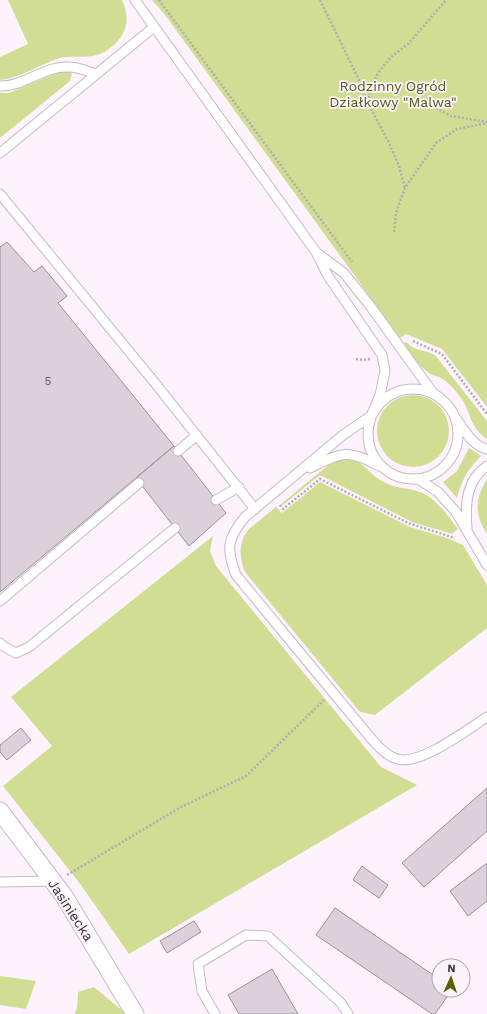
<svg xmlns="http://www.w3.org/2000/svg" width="487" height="1014" font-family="'Work Sans',sans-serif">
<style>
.green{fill:#d1dd92}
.building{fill:#dcd1db;stroke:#9a9098}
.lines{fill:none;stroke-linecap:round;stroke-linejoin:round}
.service-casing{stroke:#c5bac3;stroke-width:11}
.minor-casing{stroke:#c5bac3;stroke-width:19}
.path{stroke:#b3aab2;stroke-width:2.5;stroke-dasharray:2 2;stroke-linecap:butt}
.service{stroke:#fff;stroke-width:9}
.minor{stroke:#fff;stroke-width:17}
.labels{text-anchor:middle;stroke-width:3.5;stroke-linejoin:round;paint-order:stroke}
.number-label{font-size:12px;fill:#625c62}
.park-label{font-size:14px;fill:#525a12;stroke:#fef3fd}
.street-label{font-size:14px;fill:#393539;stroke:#fef3fd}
</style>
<rect width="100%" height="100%" fill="#fef3fd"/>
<!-- green -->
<path class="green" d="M8 0H122C130 17 128 31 115 44 110 48 106 52 100 54 87 59 73 55 60 58 40 64 21 78 0 80V57L28 44Z
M152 0H487V407L442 349 406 334 400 338 165 15Z
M61 71 70 72 72 74 70 81 0 138V93H9Z
M406 342C416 352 424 349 435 355L487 421V439C468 425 472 414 461 398 456 390 447 381 439 377 434 375 429 374 425 370 416 363 410 352 404 343Z
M377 431a36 36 0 1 1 72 0a36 36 0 1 1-72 0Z
M469 448 481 456C466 472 463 478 457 498L443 482 457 471Z
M350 458C366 464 368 473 382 481 394 489 407 487 420 492 436 498 448 516 458 529L452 534 412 522 320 475 283 505 281 504 331 463 338 460Z
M487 479V534C474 514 475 499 487 479Z
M320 482 410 527 447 538 463 545 487 585V628L375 715 360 712 245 572C239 558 238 542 249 529L276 507 282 513Z
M213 536 210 551 216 566 381 767 417 785 129 954 81 885 3 786 52 746 11 697Z
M0 976 36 981 26 1009 0 1005Z
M94 987 124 1012 125 1014H75L77 1008 78 992Z"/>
<!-- building -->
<path class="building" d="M7 242 34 272 42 266 67 296 58 303 174 446 0 592V247Z
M174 446 226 513 189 546 136 478Z
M21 728 31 740 7 760 0 752V745Z
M487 788V831L424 887 402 863Z
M487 863V901L468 916 450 891Z
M362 866 388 885 379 898 353 880Z
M335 908 439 979V990H452L435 1014H432L316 935Z
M194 921 201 932 167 953 160 941Z
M272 969 298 1014H239L228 995Z"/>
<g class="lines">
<defs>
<path id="service" d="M135 0 316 252 328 276 382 355 385 371 380 395 371 416 343 435 245 517C227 539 226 549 236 575L369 736C377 745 386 756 397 759 420 766 468 729 487 717
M0 86C24 87 45 65 69 67 78 67 87 71 96 74
M0 153 154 27
M0 194 155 383 255 509
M317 253 344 273 371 307 433 393
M368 434a45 45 0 1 1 90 0a45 45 0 1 1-90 0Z
M457 420C465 431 473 446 487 449
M178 451 196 436
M310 468C341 453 347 448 379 466
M418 479 438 492 456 512 487 565
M216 500 239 487
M467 528C465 505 466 480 487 466
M0 601 139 483
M0 643 3 646 16 653 29 647 175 528
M0 882 54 881
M215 1014 202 991 198 964 246 935 268 936 341 1003 348 1014"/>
<path id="minor" d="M0 811 64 896 135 1014"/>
</defs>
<!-- service casing -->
<use href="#service" class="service-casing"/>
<!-- minor casing -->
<use href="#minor" class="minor-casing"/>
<!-- path -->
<path class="path" d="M159 0 352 262
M320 0 359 80 368 103 389 143 399 166 405 188
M368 102 370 90 378 73 390 58 409 43 446 0
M436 108 451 116 487 122
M394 232 396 213 405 188 436 143 457 129 487 123
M413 341 442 354 487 414
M356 359 363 360 370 359
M280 505 283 509 320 479 408 523 455 538
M67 875 181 807 246 776 324 700"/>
<!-- service -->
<use href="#service" class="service"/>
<!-- minor -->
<use href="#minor" class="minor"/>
</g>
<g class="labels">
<!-- number labels -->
<g class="number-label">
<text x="48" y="385">5</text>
</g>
<!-- park labels -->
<g class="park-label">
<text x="393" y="91">Rodzinny Ogród<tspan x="393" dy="16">Działkowy "Malwa"</tspan></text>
</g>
<!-- street labels -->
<g class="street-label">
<text transform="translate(71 910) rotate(57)" y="5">Jasiniecka</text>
</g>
</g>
<!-- north arrow -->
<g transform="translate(451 978) rotate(3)"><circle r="19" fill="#fef3fd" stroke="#afa7af"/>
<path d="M0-3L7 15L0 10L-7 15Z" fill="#586100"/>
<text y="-6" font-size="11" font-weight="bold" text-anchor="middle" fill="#393539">N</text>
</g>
</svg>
